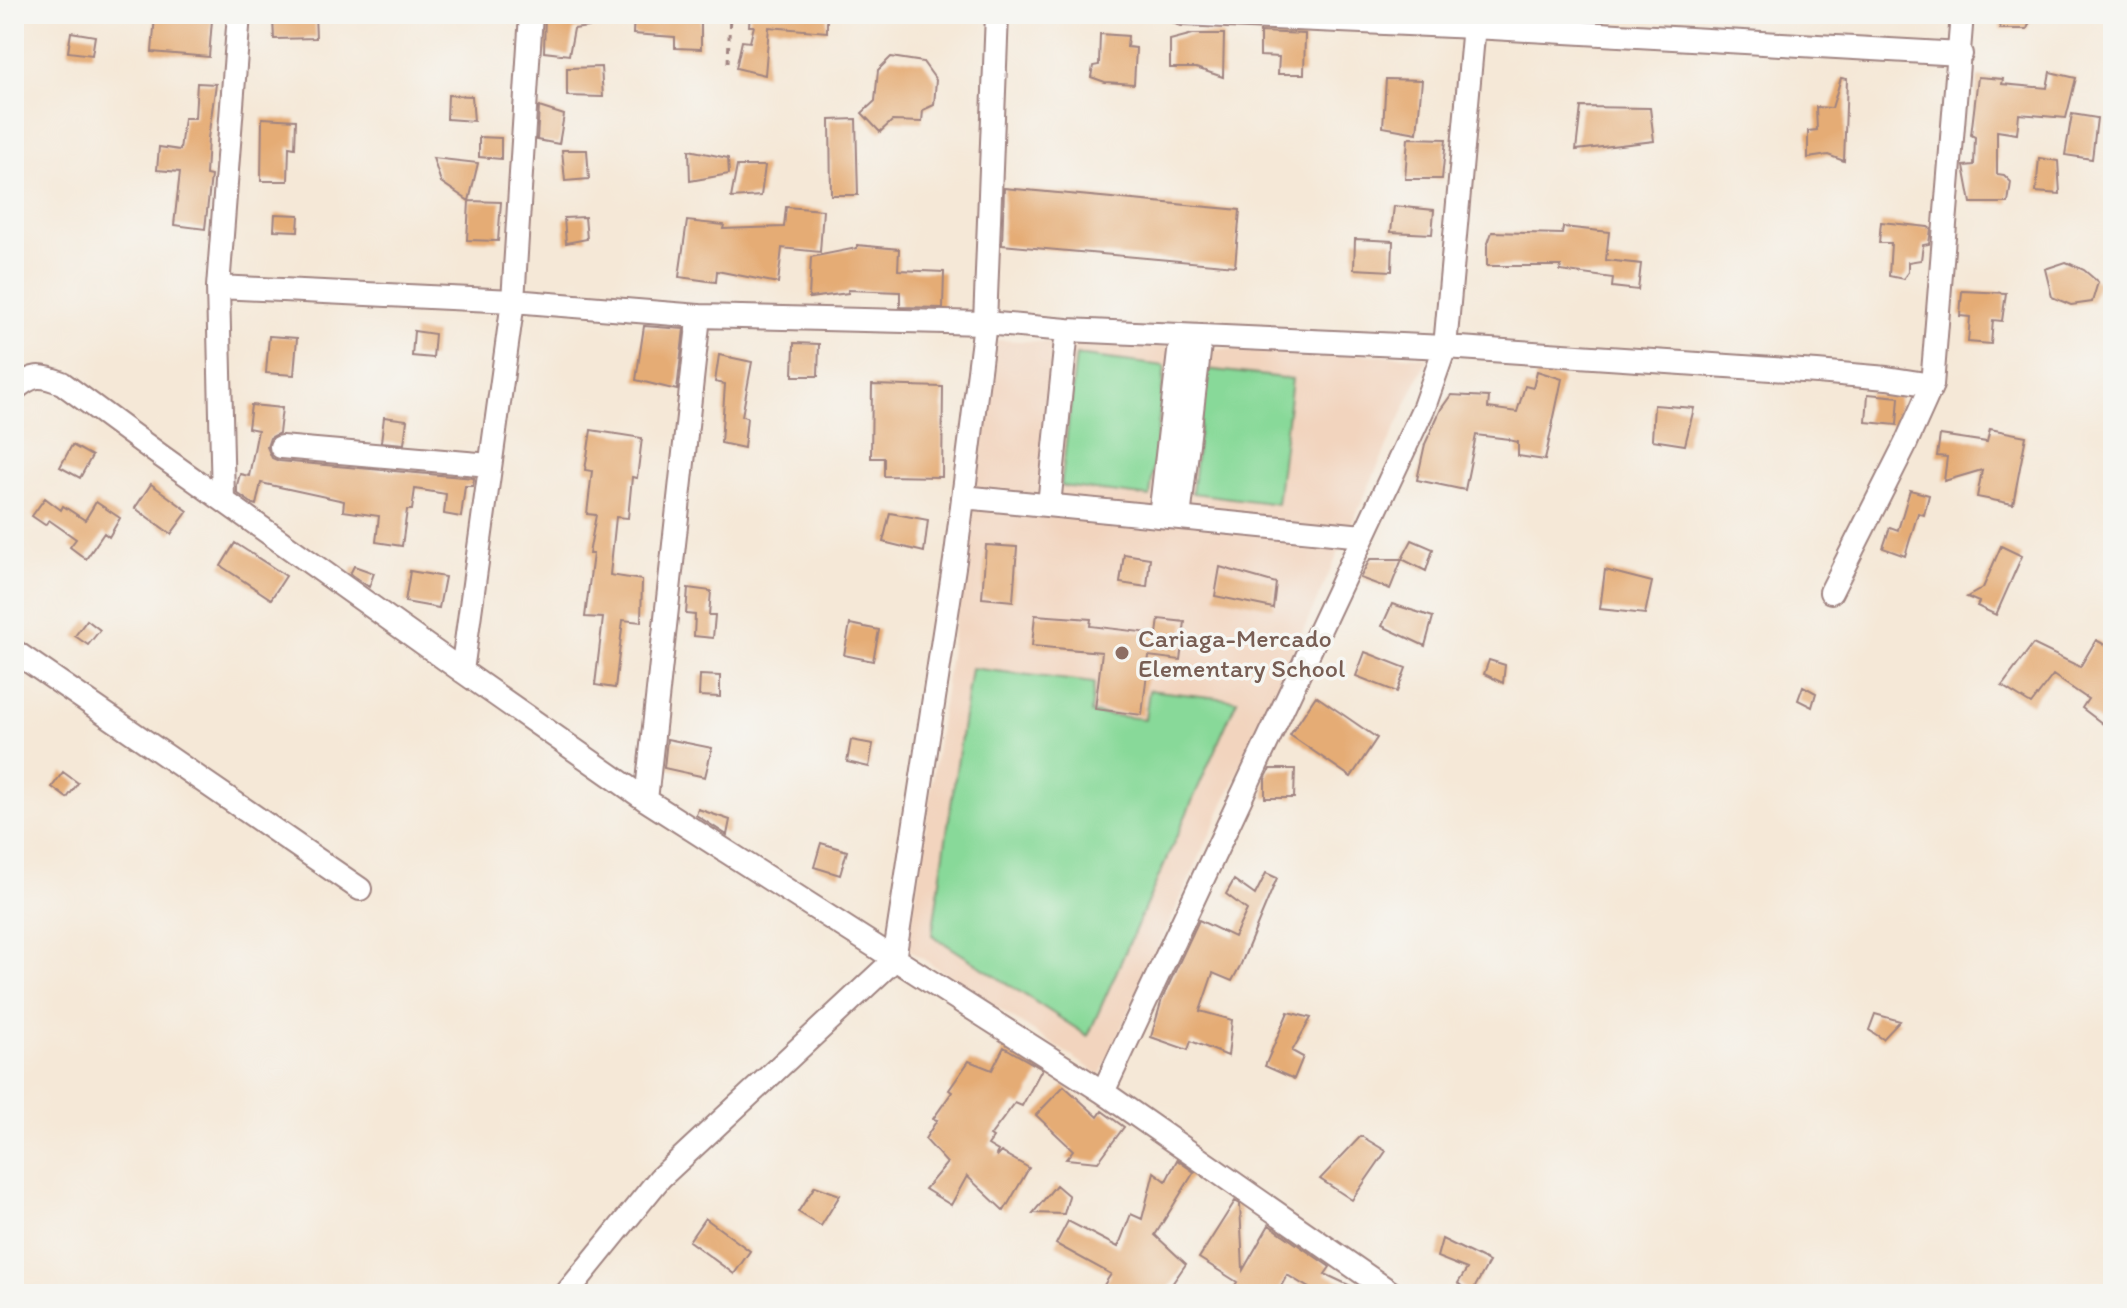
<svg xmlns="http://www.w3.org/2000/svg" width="2127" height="1308" font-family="Itim,sans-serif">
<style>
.built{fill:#f2d4be}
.green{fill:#88d999;stroke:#697c62;stroke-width:2}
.building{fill:#e5ac75}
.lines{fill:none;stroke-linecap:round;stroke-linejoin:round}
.street-casing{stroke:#a08481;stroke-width:26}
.path{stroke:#a08481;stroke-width:3;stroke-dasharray:6 6;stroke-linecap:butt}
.street{stroke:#fff;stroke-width:22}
.education-dot{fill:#8d6e63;stroke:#f6f6f2;stroke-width:3}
.labels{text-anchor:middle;stroke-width:7;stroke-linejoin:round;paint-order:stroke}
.education-label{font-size:26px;fill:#785e54;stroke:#f6f6f2;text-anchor:start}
</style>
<rect width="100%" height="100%" fill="#f6f6f2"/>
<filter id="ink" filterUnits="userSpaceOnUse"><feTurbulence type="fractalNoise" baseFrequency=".0125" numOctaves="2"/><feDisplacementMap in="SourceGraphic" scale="16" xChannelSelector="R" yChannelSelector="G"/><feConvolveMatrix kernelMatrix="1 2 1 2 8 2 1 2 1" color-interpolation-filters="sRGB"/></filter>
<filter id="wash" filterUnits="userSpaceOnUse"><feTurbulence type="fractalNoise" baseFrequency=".006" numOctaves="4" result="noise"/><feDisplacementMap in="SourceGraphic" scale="32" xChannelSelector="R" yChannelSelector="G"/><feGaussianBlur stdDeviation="1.8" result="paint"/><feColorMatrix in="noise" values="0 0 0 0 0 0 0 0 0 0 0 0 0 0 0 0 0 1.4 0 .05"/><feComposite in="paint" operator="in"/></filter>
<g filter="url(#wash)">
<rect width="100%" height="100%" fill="#f5e8d7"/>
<!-- built -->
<path class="built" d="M995 340 1428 357 1100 1075 908 949Z"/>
<!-- green -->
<path class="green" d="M1076 355 1165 366 1150 497 1061 486Z
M1206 369 1292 379 1277 504 1192 493Z
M971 668 1094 683 1091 713 1145 719 1149 690 1237 700 1088 1036 932 935Z"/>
<g id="blocks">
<!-- building -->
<path class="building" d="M289 14H315L316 38 274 39 273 19 289 18Z
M545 14H610V24L574 29 569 55 544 52Z
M634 14 701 15V49L675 48V37L633 34Z
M750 14H827V32L769 27 765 75 736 68 742 41 750 42 754 26H749Z
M2002 14H2033L2027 29H2000Z
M155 16 212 20 209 57 152 52Z
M71 32 95 36 92 55 68 52Z
M1260 32 1305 34 1304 74H1278L1279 57 1260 56Z
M1100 34 1128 36 1127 47 1136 48 1134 84 1105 82 1091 77 1093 66 1099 65Z
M1193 34H1224L1223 77 1196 68H1170V40Z
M891 57 923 62 936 80 934 105 923 110 922 122 892 121 880 132 862 113 875 101 878 70Z
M601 67 603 97 567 96V68Z
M2050 72 2076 78 2066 118 2019 114 2017 134 1997 131V174L2004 175 2011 182 2008 203H1971L1964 166 1974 165 1975 137 1971 135 1978 77 2003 79 2002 84 2047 88Z
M1841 78 1847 79 1844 161 1828 155 1808 158V131L1817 130 1816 107 1832 108Z
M1386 79 1422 80 1417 133 1383 127Z
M197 83 216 84 208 138 206 175 211 176 205 229 174 225 180 172 157 170 159 147 180 150 184 118H195Z
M448 95 472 96 474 121 447 119Z
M539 107 564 115 559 144 537 140Z
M1581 107 1650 108 1654 141 1576 150Z
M2072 114 2097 118 2092 159 2065 155Z
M262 118 296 120 295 148 289 147 288 181H261Z
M856 119 858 195H831L830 120Z
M479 137 501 138V159L479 157Z
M1408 138 1446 139 1442 179H1405Z
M562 150H587L589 179 565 181Z
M689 150 728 158 729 174 690 181Z
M433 158 478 163 469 201 441 182Z
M2039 158 2058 161 2060 194 2036 192Z
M737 166H765L761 196 731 198Z
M1004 188 1240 210 1235 266 1002 245Z
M469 201 501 202 498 241 467 240Z
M1394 206 1434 210 1432 234 1391 232Z
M786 207 823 210 820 252 782 248 778 283 717 271 716 282 679 277 687 221 724 225 723 229 784 227Z
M275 214 299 215 298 231 274 230Z
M585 217 587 239 566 243 564 218Z
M1881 222 1928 227 1931 229 1929 244 1923 245 1921 260 1908 262V272L1903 279 1889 276 1891 243H1879Z
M1563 227 1609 232 1606 260 1641 264 1638 290 1612 287 1613 278 1560 271 1561 266H1487V246L1492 232 1562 234Z
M1355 239 1393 241 1392 271 1354 269Z
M857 245 899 249 898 270 944 272 943 308 900 307V292L848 290V293L809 298 811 257 857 248Z
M2066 262 2084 270 2098 282 2092 302 2071 305 2052 297 2045 269Z
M1962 291 2006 293 2002 321 1993 320 1991 344 1968 342 1970 317 1960 316Z
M644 326 684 329 677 390 636 380Z
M414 331 435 334 433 358 412 356Z
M269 336 297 338 294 375 266 373Z
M794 343 819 344 818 376H793Z
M719 355 752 362 742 416 747 417 744 448 721 443 725 384 715 382Z
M1537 371 1562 379 1545 460 1518 456V442L1509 440V439L1476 435 1465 490 1417 480 1425 444 1441 409 1451 395 1489 397 1488 408 1517 412 1525 386 1533 388Z
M872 385 943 387 942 477 884 476V458H871Z
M1868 394 1899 397 1897 425 1866 422Z
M251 405 282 408 279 433 270 438 267 447 272 458 279 461 474 478 473 486H465L461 517 444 514 446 494 415 489 412 510H407L402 546 376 542 379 516 343 511 344 501 261 483 256 505 253 504 237 493V485L240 474 249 476 258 430 248 428Z
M1654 405 1694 408 1685 445 1652 440Z
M384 417 407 420 404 444 381 442Z
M1990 429 2026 436 2013 504 1977 497 1982 470 1944 481 1947 457 1937 456 1940 435 1987 442Z
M591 430 642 438 637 478 632 477 628 518 616 517 610 575 642 580 641 622 623 620 615 688 595 685 603 618 585 617 593 554H589L596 515 587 514 592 471 585 470Z
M72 445 92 456 80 478 60 467Z
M151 484 188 511 171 534 135 508Z
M1910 490 1929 495 1924 515 1918 513 1905 556 1883 548 1890 527 1898 530Z
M45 498 61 510 63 506 85 520 96 502 120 518 109 537 104 533 86 559 70 547 76 539 49 520 45 525 32 516Z
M890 513 928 520 924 552 883 542Z
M1412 540 1433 549 1426 571 1402 559Z
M235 543 286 576 271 599 221 566Z
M986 545 1017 547 1013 601 982 598Z
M2001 546 2022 556 1996 615 1977 606 1979 602 1967 597 1983 588Z
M1124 554 1150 558 1147 587 1120 583Z
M1370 559H1402L1390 589 1360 578Z
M354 566 374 573 369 587 350 574Z
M1220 567 1276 583 1273 608 1215 596Z
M1605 570 1652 582 1645 614 1600 609Z
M410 571 445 577 439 608 405 602Z
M688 588 711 591 709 615H715L713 638 694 636 695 615 686 614Z
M1392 604 1433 617 1425 646 1382 626Z
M1035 615 1091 619 1090 626 1157 634 1159 619 1185 622 1180 660 1149 656 1142 715 1095 709 1102 652 1032 646Z
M87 620 100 630 88 645 75 636Z
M850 624 879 630 873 661 844 655Z
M2096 640 2113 649V717L2107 727 2082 708 2088 699 2053 675 2031 704 2002 686 2033 644 2080 667Z
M1365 652 1406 668 1397 692 1356 676Z
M1489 660 1505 665 1503 683 1484 674Z
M700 675 720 676V697L699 696Z
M1803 686 1816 693 1812 707 1798 700Z
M1316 696 1377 738 1351 777 1290 735Z
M667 739 712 748 705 777 664 768Z
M851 740 873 744 869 767 847 762Z
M1270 769H1295L1294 798H1265V779Z
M63 772 78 783 67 798 52 787Z
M698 809 730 820 727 835 696 815Z
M821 843 847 851 840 875 814 867Z
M1266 873 1277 878 1241 964 1232 981 1213 973 1200 1011 1232 1020 1228 1056 1191 1041 1188 1050 1151 1037 1162 999 1199 920 1234 937 1247 910 1226 894 1234 880 1255 895Z
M1288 1012 1311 1018 1292 1051 1303 1057 1294 1079 1265 1066Z
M1875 1014 1900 1021 1883 1039 1869 1030Z
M1004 1047 1042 1069 1022 1106 1015 1103 990 1136 993 1138 988 1145 998 1151 996 1155 997 1156 1001 1152 1029 1168 1004 1211 967 1176 951 1205 925 1189 947 1163 925 1139 937 1120 933 1119 952 1092 949 1090 969 1061 992 1070Z
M1064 1086 1098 1117 1102 1111 1124 1127 1098 1162 1066 1159 1073 1150 1036 1115Z
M1361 1136 1386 1151 1352 1200 1320 1179Z
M1177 1160 1194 1172 1155 1235 1186 1264 1165 1294H1122L1104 1285 1111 1274 1056 1244 1068 1221 1118 1247 1131 1214 1142 1219 1154 1172 1166 1181Z
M1056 1185 1069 1196 1064 1214 1033 1213Z
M815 1186 840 1195 821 1226 798 1212Z
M1235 1201 1240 1204 1243 1270 1269 1225 1330 1267 1325 1274 1368 1294H1319L1287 1275 1277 1294H1230L1237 1282 1199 1258Z
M705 1218 750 1251 734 1274 689 1241Z
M1442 1239 1489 1262 1471 1294 1458 1283 1467 1269 1437 1257Z"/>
</g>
</g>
<g filter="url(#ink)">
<use href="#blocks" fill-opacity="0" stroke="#a08481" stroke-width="2"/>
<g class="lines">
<defs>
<path id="street" d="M1182 14 1474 27 1961 54
M218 287 513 301 699 316 985 323 1067 330 1445 347 1817 372 1887 378 1932 385
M14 390C33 374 40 374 62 383L161 456 462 671 646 800 1103 1092 1393 1294
M281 447 490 465
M963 497 1363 536
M223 500 218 287 239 14
M1049 505 1067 330
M1160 516 1181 335
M1179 518 1201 336
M1831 592 1905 445 1932 385 1962 14
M14 651 360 889
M462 671 513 301 531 14
M646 800 699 316
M1103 1092 1424 407 1445 347 1475 14
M566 1294 660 1178 894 960 956 554 985 323 997 14"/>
</defs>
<!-- street casing -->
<use href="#street" class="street-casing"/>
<!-- path -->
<path class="path" d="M728 63 730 14"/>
<!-- street -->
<use href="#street" class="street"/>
</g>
</g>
<!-- markers -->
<circle class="education-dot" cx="1122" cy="653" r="8"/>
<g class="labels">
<!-- education labels -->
<g class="education-label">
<text x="1138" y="647">Cariaga-Mercado<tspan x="1138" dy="30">Elementary School</tspan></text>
</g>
</g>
<!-- margin -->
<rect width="2127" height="1308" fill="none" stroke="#f6f6f2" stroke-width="48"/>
</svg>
